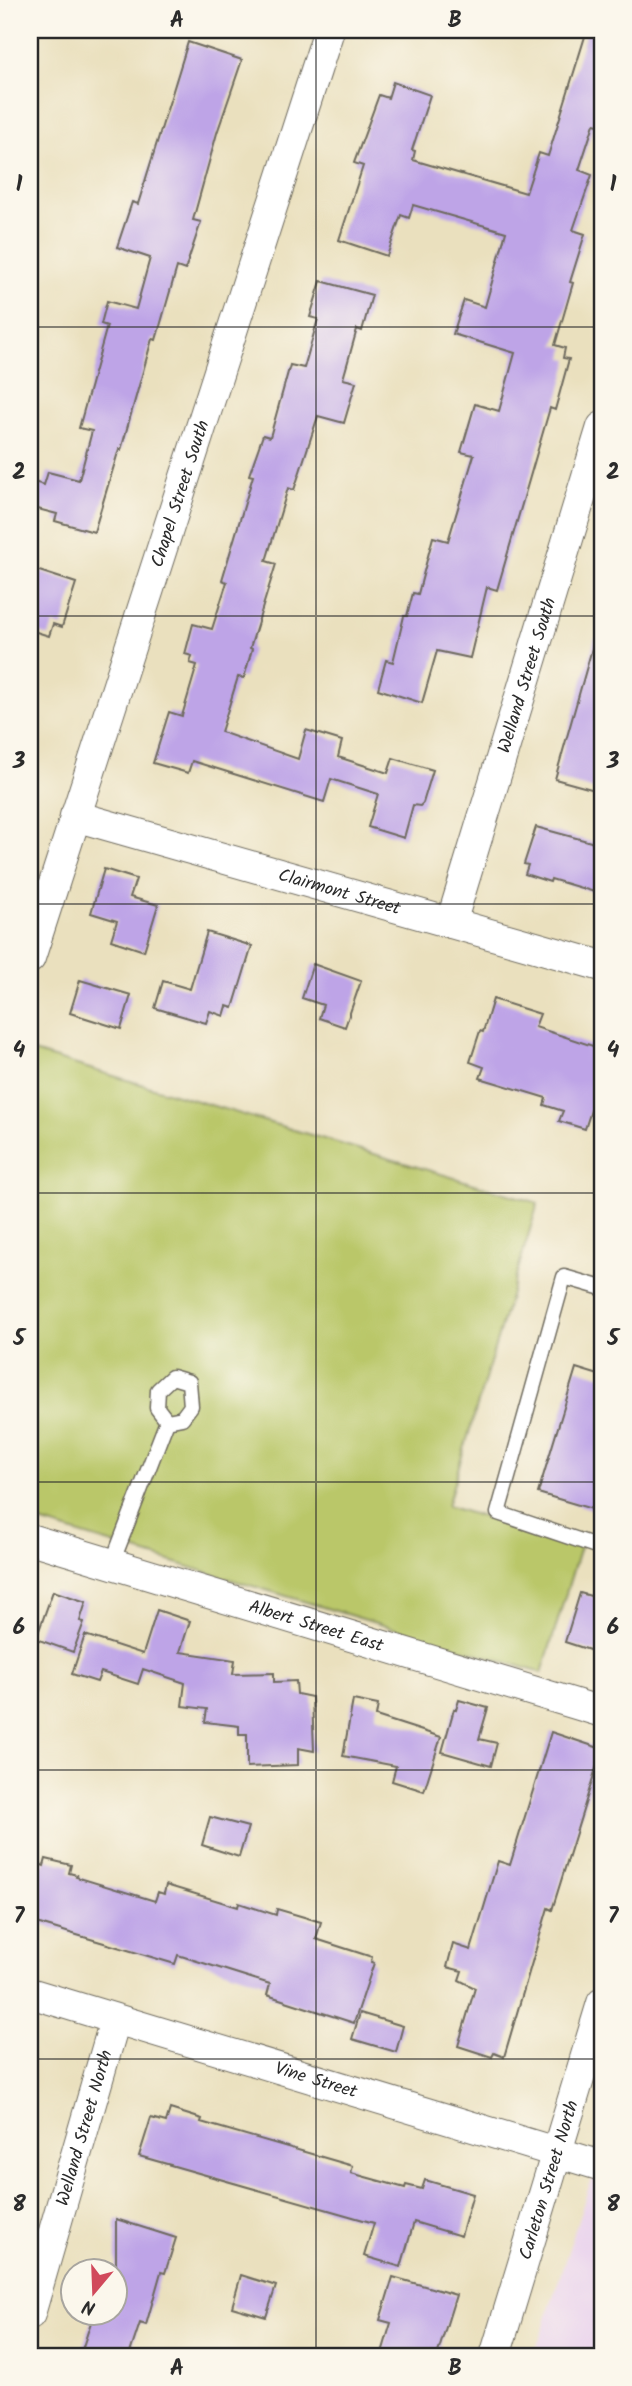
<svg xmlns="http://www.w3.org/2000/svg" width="632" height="2386" font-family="Kalam,sans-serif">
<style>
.built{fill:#e9d2ed}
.green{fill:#bac769;stroke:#72794a;stroke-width:2}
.building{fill:#bea4e7}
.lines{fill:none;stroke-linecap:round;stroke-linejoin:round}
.service-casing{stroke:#6e6a5e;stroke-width:17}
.minor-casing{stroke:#6e6a5e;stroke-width:32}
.service{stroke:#fff;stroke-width:14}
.minor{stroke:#fff;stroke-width:30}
.grid{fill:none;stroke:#2b2b2b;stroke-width:2;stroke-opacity:0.55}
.labels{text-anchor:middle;stroke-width:5;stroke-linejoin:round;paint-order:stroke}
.street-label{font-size:18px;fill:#2b2b2b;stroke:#fbf7ec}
.neatline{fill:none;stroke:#2b2b2b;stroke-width:2.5}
.grid-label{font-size:23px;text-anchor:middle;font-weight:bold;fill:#2b2b2b}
</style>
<rect width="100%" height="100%" fill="#fbf7ec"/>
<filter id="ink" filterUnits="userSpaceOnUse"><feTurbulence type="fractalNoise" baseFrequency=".0143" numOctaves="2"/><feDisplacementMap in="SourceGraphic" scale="14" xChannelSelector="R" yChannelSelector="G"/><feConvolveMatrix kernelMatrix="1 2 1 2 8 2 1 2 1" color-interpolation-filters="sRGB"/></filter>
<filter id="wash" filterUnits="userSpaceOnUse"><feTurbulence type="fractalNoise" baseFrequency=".00686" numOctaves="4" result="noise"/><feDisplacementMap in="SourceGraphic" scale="28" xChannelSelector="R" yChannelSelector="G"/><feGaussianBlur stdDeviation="1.57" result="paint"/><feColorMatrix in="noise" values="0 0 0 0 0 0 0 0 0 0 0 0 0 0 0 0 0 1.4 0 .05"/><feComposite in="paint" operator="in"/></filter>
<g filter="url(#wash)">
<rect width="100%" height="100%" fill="#eae0be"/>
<!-- built -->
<path class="built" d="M594 2171 602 2173V2356H534Z"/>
<!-- green -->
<path class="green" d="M30 1051 538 1203 447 1506 580 1547 542 1673 30 1519Z"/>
<g id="blocks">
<!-- building -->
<path class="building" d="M587 30H602V126L594 124 579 170 592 175 573 230 585 234 570 282 573 283 555 345 565 348 563 358 569 359 555 410 550 408 497 590 487 587 470 658 437 651 422 703 378 689 386 660 393 662 404 616H407L413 593 418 594 433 537 448 541 474 455 461 452 475 404 499 411 515 353 453 334 464 300 485 307 506 232 413 205 409 218 401 215 387 256 339 240 363 166 354 163 379 95 388 98 393 82 430 95 412 150 415 151 413 160 526 193 539 153 548 156Z
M188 42 242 60 217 133 193 220 201 222 185 270 177 267 156 340 152 339 121 450 119 449 94 532 55 521 57 514 30 507V481L44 485 48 472 79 480 92 431 79 428 107 326 101 324 107 301 136 309 150 258 117 247 132 202 138 204Z
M321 281 372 295 362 331 357 329 343 379 356 382 344 423 318 416 294 490 288 488 266 561 276 564 250 648 252 649 244 678 238 677 221 732 298 759 306 730 342 741 338 757 388 773 393 758 433 770 423 803 420 806 413 805 404 838 368 827 378 794 331 779 324 802 192 761 188 773 153 763 169 712 182 716 197 665 190 663 192 656 185 654 193 624 212 629 227 582 222 580 253 476 249 475 263 435 270 437 290 365 304 368 318 319 310 317Z
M30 568 76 583 62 627 53 624 49 636 30 630Z
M595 638 602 639V792L555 779Z
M536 827 602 845V878L598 893 551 879 550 882 525 874 528 865 524 864Z
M104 869 136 879 130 897 158 905 144 951 111 940 117 921 91 913Z
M207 932 252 946 233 1008 227 1006 224 1016 210 1011 206 1023 155 1008 163 981 190 989Z
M313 964 361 981 345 1027 319 1018 323 1005 302 998Z
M80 980 131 995 121 1029 70 1013Z
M493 999 540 1014 535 1027 602 1049V1076L585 1129 559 1121 563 1111 544 1105 546 1098 480 1078 484 1067 470 1062 480 1031 483 1032Z
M576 1368 602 1376V1512L538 1493Z
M53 1591 86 1602 80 1621 84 1622 73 1652 36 1639Z
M580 1593 602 1599V1654L565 1642Z
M157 1610 190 1621 180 1652 235 1660 233 1674 274 1673V1682L296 1681 297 1694 312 1697 314 1751 298 1748V1765L247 1767V1734H239V1726L205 1722 207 1709 182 1706 185 1683 143 1669 138 1684 101 1672 97 1682 72 1674 85 1635 143 1654Z
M353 1700 378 1705 376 1716 441 1737 424 1791 392 1781 396 1766 343 1756Z
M459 1700 488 1708 479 1739 497 1743 491 1766 442 1752 454 1709 456 1710Z
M551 1732 602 1749 552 1910 548 1908 504 2057 494 2053 492 2057 458 2046 475 1988 459 1980 462 1971 447 1967 453 1944 471 1950 498 1861 510 1865Z
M210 1817 248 1827 239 1857 202 1845Z
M46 1859 71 1865 69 1873 77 1875 76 1877 155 1901 158 1892 164 1894 166 1885 238 1907 239 1903 276 1915 277 1909 321 1922 316 1939 372 1957 371 1962 374 1963 354 2023 267 1995 270 1984 178 1955 175 1964 33 1922 36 1912 30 1911V1899L39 1864 44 1866Z
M360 2013 403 2026 396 2052 352 2039Z
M170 2109 202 2119 201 2122 353 2166 351 2173 405 2188 406 2185 422 2189 425 2180 473 2194 461 2236 414 2222 401 2267 364 2256 374 2223 139 2156 151 2118 166 2122Z
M116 2219 176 2238 165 2273 161 2272 146 2325 140 2323 129 2356H80L94 2313H116Z
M241 2275 276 2286 266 2317 232 2307Z
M393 2277 456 2295 437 2356H381L391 2323 380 2320Z"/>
</g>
</g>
<g filter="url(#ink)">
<use href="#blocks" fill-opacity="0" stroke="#6e6a5e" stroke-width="2"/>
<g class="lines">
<defs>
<path id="service" d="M602 1288 564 1277 498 1513 602 1548
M112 1563 167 1421 157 1408 158 1390 172 1377 189 1382 191 1406 182 1418 167 1421"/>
<g id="minor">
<path id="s1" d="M75 816 602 966"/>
<path id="s2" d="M451 923 602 427"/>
<path id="s3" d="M30 958 329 30"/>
<path id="s4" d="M30 1539 602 1712"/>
<path id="s5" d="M30 1993 602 2166"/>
<path id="s6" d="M30 2314 115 2020"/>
<path id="s7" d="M495 2356 602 2003"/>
</g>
</defs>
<!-- service casing -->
<use href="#service" class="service-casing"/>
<!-- minor casing -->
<use href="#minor" class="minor-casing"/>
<!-- service -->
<use href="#service" class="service"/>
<!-- minor -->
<use href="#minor" class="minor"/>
</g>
</g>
<!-- grid -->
<path class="grid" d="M316 30V2356M30 327H602M30 616H602M30 904H602M30 1193H602M30 1482H602M30 1770H602M30 2059H602"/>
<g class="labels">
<!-- street labels -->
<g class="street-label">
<text dy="6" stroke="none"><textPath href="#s3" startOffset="488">Chapel Street South</textPath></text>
<text dy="6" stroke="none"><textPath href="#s2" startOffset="259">Welland Street South</textPath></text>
<text dy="6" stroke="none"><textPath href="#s1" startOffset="275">Clairmont Street</textPath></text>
<text dy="6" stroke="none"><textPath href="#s4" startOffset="299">Albert Street East</textPath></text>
<text dy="6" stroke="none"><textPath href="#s5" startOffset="299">Vine Street</textPath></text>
<text dy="6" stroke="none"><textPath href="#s6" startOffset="194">Welland Street North</textPath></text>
<text dy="6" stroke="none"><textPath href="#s7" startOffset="184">Carleton Street North</textPath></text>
</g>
</g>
<!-- margin -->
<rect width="632" height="2386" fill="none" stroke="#fbf7ec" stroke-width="77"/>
<!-- north arrow -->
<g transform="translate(94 2292) rotate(199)"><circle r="33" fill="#fbf7ec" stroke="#a8a59f" stroke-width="2"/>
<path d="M0-5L12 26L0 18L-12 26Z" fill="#d1495b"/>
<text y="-10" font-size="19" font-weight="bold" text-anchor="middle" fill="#2b2b2b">N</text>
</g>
<rect x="38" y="38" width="556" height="2310" class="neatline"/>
<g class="grid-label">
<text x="177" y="27">A</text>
<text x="455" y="27">B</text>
<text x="19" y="191">1</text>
<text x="613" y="191">1</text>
<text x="19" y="479">2</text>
<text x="613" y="479">2</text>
<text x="19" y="768">3</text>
<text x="613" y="768">3</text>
<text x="19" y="1057">4</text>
<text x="613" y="1057">4</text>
<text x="19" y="1345">5</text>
<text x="613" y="1345">5</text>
<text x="19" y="1634">6</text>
<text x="613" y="1634">6</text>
<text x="19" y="1923">7</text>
<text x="613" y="1923">7</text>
<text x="19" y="2211">8</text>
<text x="613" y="2211">8</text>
<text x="177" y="2375">A</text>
<text x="455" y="2375">B</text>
</g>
</svg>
